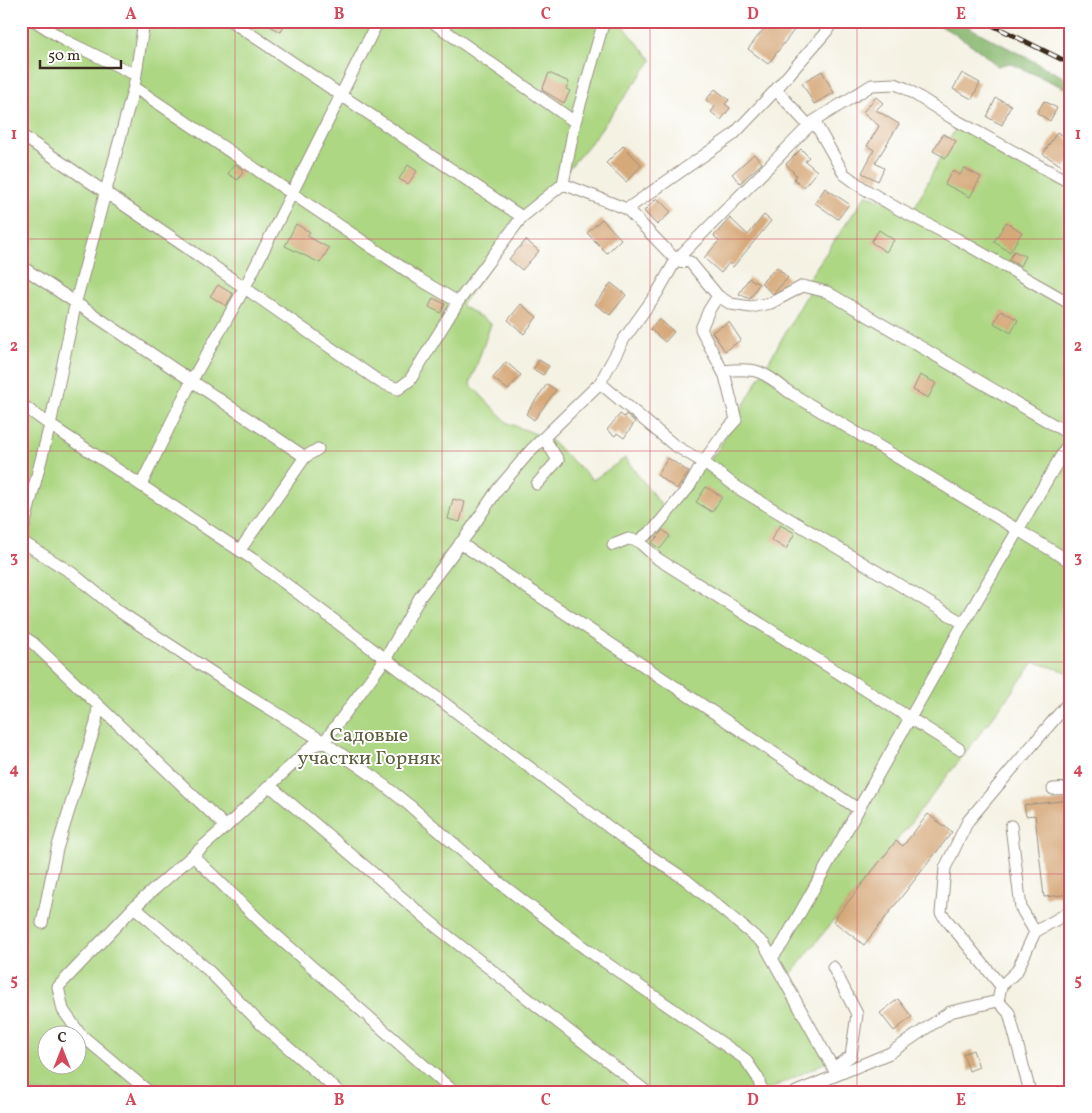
<svg xmlns="http://www.w3.org/2000/svg" width="1092" height="1113" font-family="Vollkorn,serif">
<style>
.green{fill:#add783;stroke:#748050;fill-rule:evenodd}
.forest{fill:#8ab871;stroke:#627148}
.building{fill:#d6a97a}
.lines{fill:none;stroke-linecap:round;stroke-linejoin:round}
.minor-casing{stroke:#988e80;stroke-width:13}
.minor{stroke:#fff;stroke-width:11}
.rail-casing{stroke:#3b2a1e;stroke-width:5}
.rail{stroke:#fff;stroke-width:3;stroke-dasharray:9;stroke-linecap:butt}
.grid{fill:none;stroke:#d1495b;stroke-width:1;stroke-opacity:0.55}
.labels{text-anchor:middle;stroke-width:4;stroke-linejoin:round;paint-order:stroke}
.park-label{font-size:20px;fill:#5d5e3c;stroke:#fff}
.neatline{fill:none;stroke:#d1495b;stroke-width:2}
.grid-label{font-size:16px;text-anchor:middle;font-weight:bold;fill:#d1495b}
</style>
<rect width="100%" height="100%" fill="#fff"/>
<filter id="ink" filterUnits="userSpaceOnUse"><feTurbulence type="fractalNoise" baseFrequency=".02" numOctaves="2"/><feDisplacementMap in="SourceGraphic" scale="10" xChannelSelector="R" yChannelSelector="G"/><feConvolveMatrix kernelMatrix="1 2 1 2 8 2 1 2 1" color-interpolation-filters="sRGB"/></filter>
<filter id="wash" filterUnits="userSpaceOnUse"><feTurbulence type="fractalNoise" baseFrequency=".0096" numOctaves="4" result="noise"/><feDisplacementMap in="SourceGraphic" scale="20" xChannelSelector="R" yChannelSelector="G"/><feGaussianBlur stdDeviation="1.12" result="paint"/><feColorMatrix in="noise" values="0 0 0 0 0 0 0 0 0 0 0 0 0 0 0 0 0 1.4 0 .05"/><feComposite in="paint" operator="in"/></filter>
<g filter="url(#wash)">
<rect width="100%" height="100%" fill="#f4f2e3"/>
<!-- green -->
<path class="green" d="M21 21H619L652 60 589 145 524 220 461 305 491 324 470 384 508 423 549 439 593 480 625 458 666 511 718 450 808 293 809 278 866 195 914 209 957 125 1071 187V673L1034 662C954 770 870 874 787 979L828 1061 764 1092H21ZM48 1036H78V1066H48Z"/>
<!-- forest -->
<path class="forest" d="M929 21H957L1071 81V91L1010 63 997 66C977 47 955 32 929 21Z"/>
<g id="blocks">
<!-- building -->
<path class="building" d="M260 21H286L281 32Z
M770 21H794L791 26 795 29 768 64 748 49Z
M822 71 834 93 814 104 802 83Z
M549 73 569 82 566 89 570 91 564 103 542 90Z
M962 73 980 83 972 99 953 89Z
M715 89 729 100 725 104 730 108 721 120 711 112 715 107 706 100Z
M876 97 883 103 876 110 899 124 875 163 884 168 878 181 862 173 874 150 867 146 879 126 863 112Z
M996 98 1011 105 1002 125 987 117Z
M1044 101 1057 108 1050 121 1037 113Z
M1057 132 1071 141V159L1065 168 1043 154Z
M943 134 956 141 946 158 933 151Z
M623 146 642 165 626 182 606 163Z
M801 149 809 157 805 161 817 171 804 187 794 179 796 175 786 164Z
M754 154 762 163 740 183 732 174Z
M234 164 244 170 238 180 228 174Z
M408 165 417 171 408 184 399 179Z
M964 168 981 177 970 197 945 184 952 171 960 175Z
M825 188 849 204 838 219 815 203Z
M657 198 671 212 657 225 644 211Z
M764 215 771 221 733 267 729 263 721 273 704 258 719 241 714 236 730 218 748 235Z
M602 219 621 239 607 253 587 233Z
M1006 222 1022 232 1010 252 994 242Z
M296 224 310 232 307 236 329 248 320 263 285 246Z
M879 230 894 240 886 252 871 242Z
M526 240 539 251 522 270 509 259Z
M1014 251 1025 256 1020 266 1009 260Z
M777 267 788 278 773 294 761 283Z
M749 278 759 284 750 299 739 294Z
M611 283 626 295 610 315 595 304Z
M218 285 233 294 226 306 210 296Z
M433 298 445 304 441 313 429 307Z
M521 304 537 317 524 334 508 320Z
M1001 310 1018 320 1011 333 994 323Z
M659 319 674 332 665 342 650 329Z
M729 322 741 340 725 351 712 332Z
M539 360 549 366 543 375 533 369Z
M506 362 521 375 508 390 493 378Z
M920 375 936 383 928 398 913 390Z
M547 384 556 390 534 420 526 414Z
M620 414 624 417 626 414 635 422 624 438 617 433 615 436 607 430Z
M668 458 689 472 677 489 657 475Z
M706 487 722 497 712 512 696 502Z
M453 499 465 502 460 522 448 519Z
M780 525 795 533 786 549 771 540Z
M663 530 670 536 660 549 652 543Z
M1071 800V894L1044 897 1035 815 1026 816 1024 805Z
M928 814 952 832 864 945 833 921 896 841 903 846Z
M898 999 912 1017 894 1031 880 1013Z
M973 1050 979 1067 969 1071 963 1054Z"/>
</g>
</g>
<g filter="url(#ink)">
<use href="#blocks" fill-opacity="0" stroke="#988e80" stroke-width="1"/>
<g class="lines">
<defs>
<path id="minor" d="M35 21 66 41 136 75
M231 21 522 217
M431 21 575 122
M604 21 575 122 563 184 627 209 676 260 690 262 718 296 731 304 751 307 771 303 803 286 827 292 1071 435
M134 87 419 279 458 302
M776 90 809 126
M814 121 844 174 863 188 900 210 957 239 1071 304
M21 135 183 245 380 382 398 389 410 380 458 302 522 217 563 184
M627 209 733 135 771 95 826 32 833 21
M21 266 305 457
M718 296 709 310 701 329 725 376 736 420 725 432 703 462 689 487 655 528 638 541 658 559 959 749
M723 371C758 367 762 371 789 392L1071 562
M600 383 674 445 703 462 741 490 963 623
M21 404 50 425 254 560 626 840 685 879 764 944 837 1075
M537 484 558 460 544 438
M141 485 192 380 244 289 378 21
M21 541 72 573 120 612 228 683 324 742 370 774 409 805 496 880 586 949 745 1059 758 1078 762 1092
M21 542 25 522 50 425 76 301 134 87 144 21
M460 543 858 809
M613 545 628 539 638 541
M240 550 305 457 318 449
M21 635 33 643 98 705 96 723 57 849 42 923
M98 705 226 827
M270 786 439 929 647 1092
M1053 789 1071 788
M1011 826 1021 908 1035 932
M193 856 261 922 454 1092
M134 907 207 969 260 1023 339 1092
M772 958 783 943 962 626 1071 439
M1001 986 1017 971 1035 932 1071 911
M998 1001 1009 1013 1030 1092
M833 1068 851 1056 857 1014 833 967
M149 1092 80 1034 63 1010 58 987 134 907 231 822 312 746 324 742 386 658 420 597 469 532 498 489 531 450 600 383 624 339 657 293 676 260 814 121 872 85 895 84 905 88 952 118 1071 183
M796 1092 890 1053 950 1012 998 1001 1001 986 941 913 945 868 968 821 1069 702"/>
</defs>
<!-- minor casing -->
<use href="#minor" class="minor-casing"/>
<!-- minor -->
<use href="#minor" class="minor"/>
<defs>
<path id="rail" d="M984 21 1071 64"/>
</defs>
<!-- rail casing -->
<use href="#rail" class="rail-casing"/>
<!-- rail -->
<use href="#rail" class="rail"/>
</g>
</g>
<!-- grid -->
<path class="grid" d="M235 21V1092M442 21V1092M650 21V1092M857 21V1092M21 239H1071M21 451H1071M21 662H1071M21 874H1071"/>
<g class="labels">
<!-- park labels -->
<g class="park-label">
<text x="369" y="741">Садовые<tspan x="369" dy="23">участки Горняк</tspan></text>
</g>
</g>
<!-- margin -->
<rect width="1092" height="1113" fill="none" stroke="#fff" stroke-width="55"/>
<!-- north arrow -->
<g transform="translate(62 1050)"><circle r="24" fill="#ffffff" stroke="#b1aaa5"/>
<path d="M0-4L9 19L0 12L-9 19Z" fill="#d1495b"/>
<text y="-8" font-size="14" font-weight="bold" text-anchor="middle" fill="#3b2a1e">С</text>
</g>
<!-- scale -->
<path d="M40 60v8h81v-8" fill="none" stroke="#3b2a1e" stroke-width="2.5"/>
<text x="48" y="60" font-size="15" fill="#3b2a1e" stroke="#ffffff" stroke-width="4" paint-order="stroke">50 m</text>
<rect x="28" y="28" width="1036" height="1058" class="neatline"/>
<g class="grid-label">
<text x="131" y="19">A</text>
<text x="339" y="19">B</text>
<text x="546" y="19">C</text>
<text x="753" y="19">D</text>
<text x="961" y="19">E</text>
<text x="14" y="139">1</text>
<text x="1078" y="139">1</text>
<text x="14" y="351">2</text>
<text x="1078" y="351">2</text>
<text x="14" y="562">3</text>
<text x="1078" y="562">3</text>
<text x="14" y="774">4</text>
<text x="1078" y="774">4</text>
<text x="14" y="985">5</text>
<text x="1078" y="985">5</text>
<text x="131" y="1105">A</text>
<text x="339" y="1105">B</text>
<text x="546" y="1105">C</text>
<text x="753" y="1105">D</text>
<text x="961" y="1105">E</text>
</g>
</svg>
